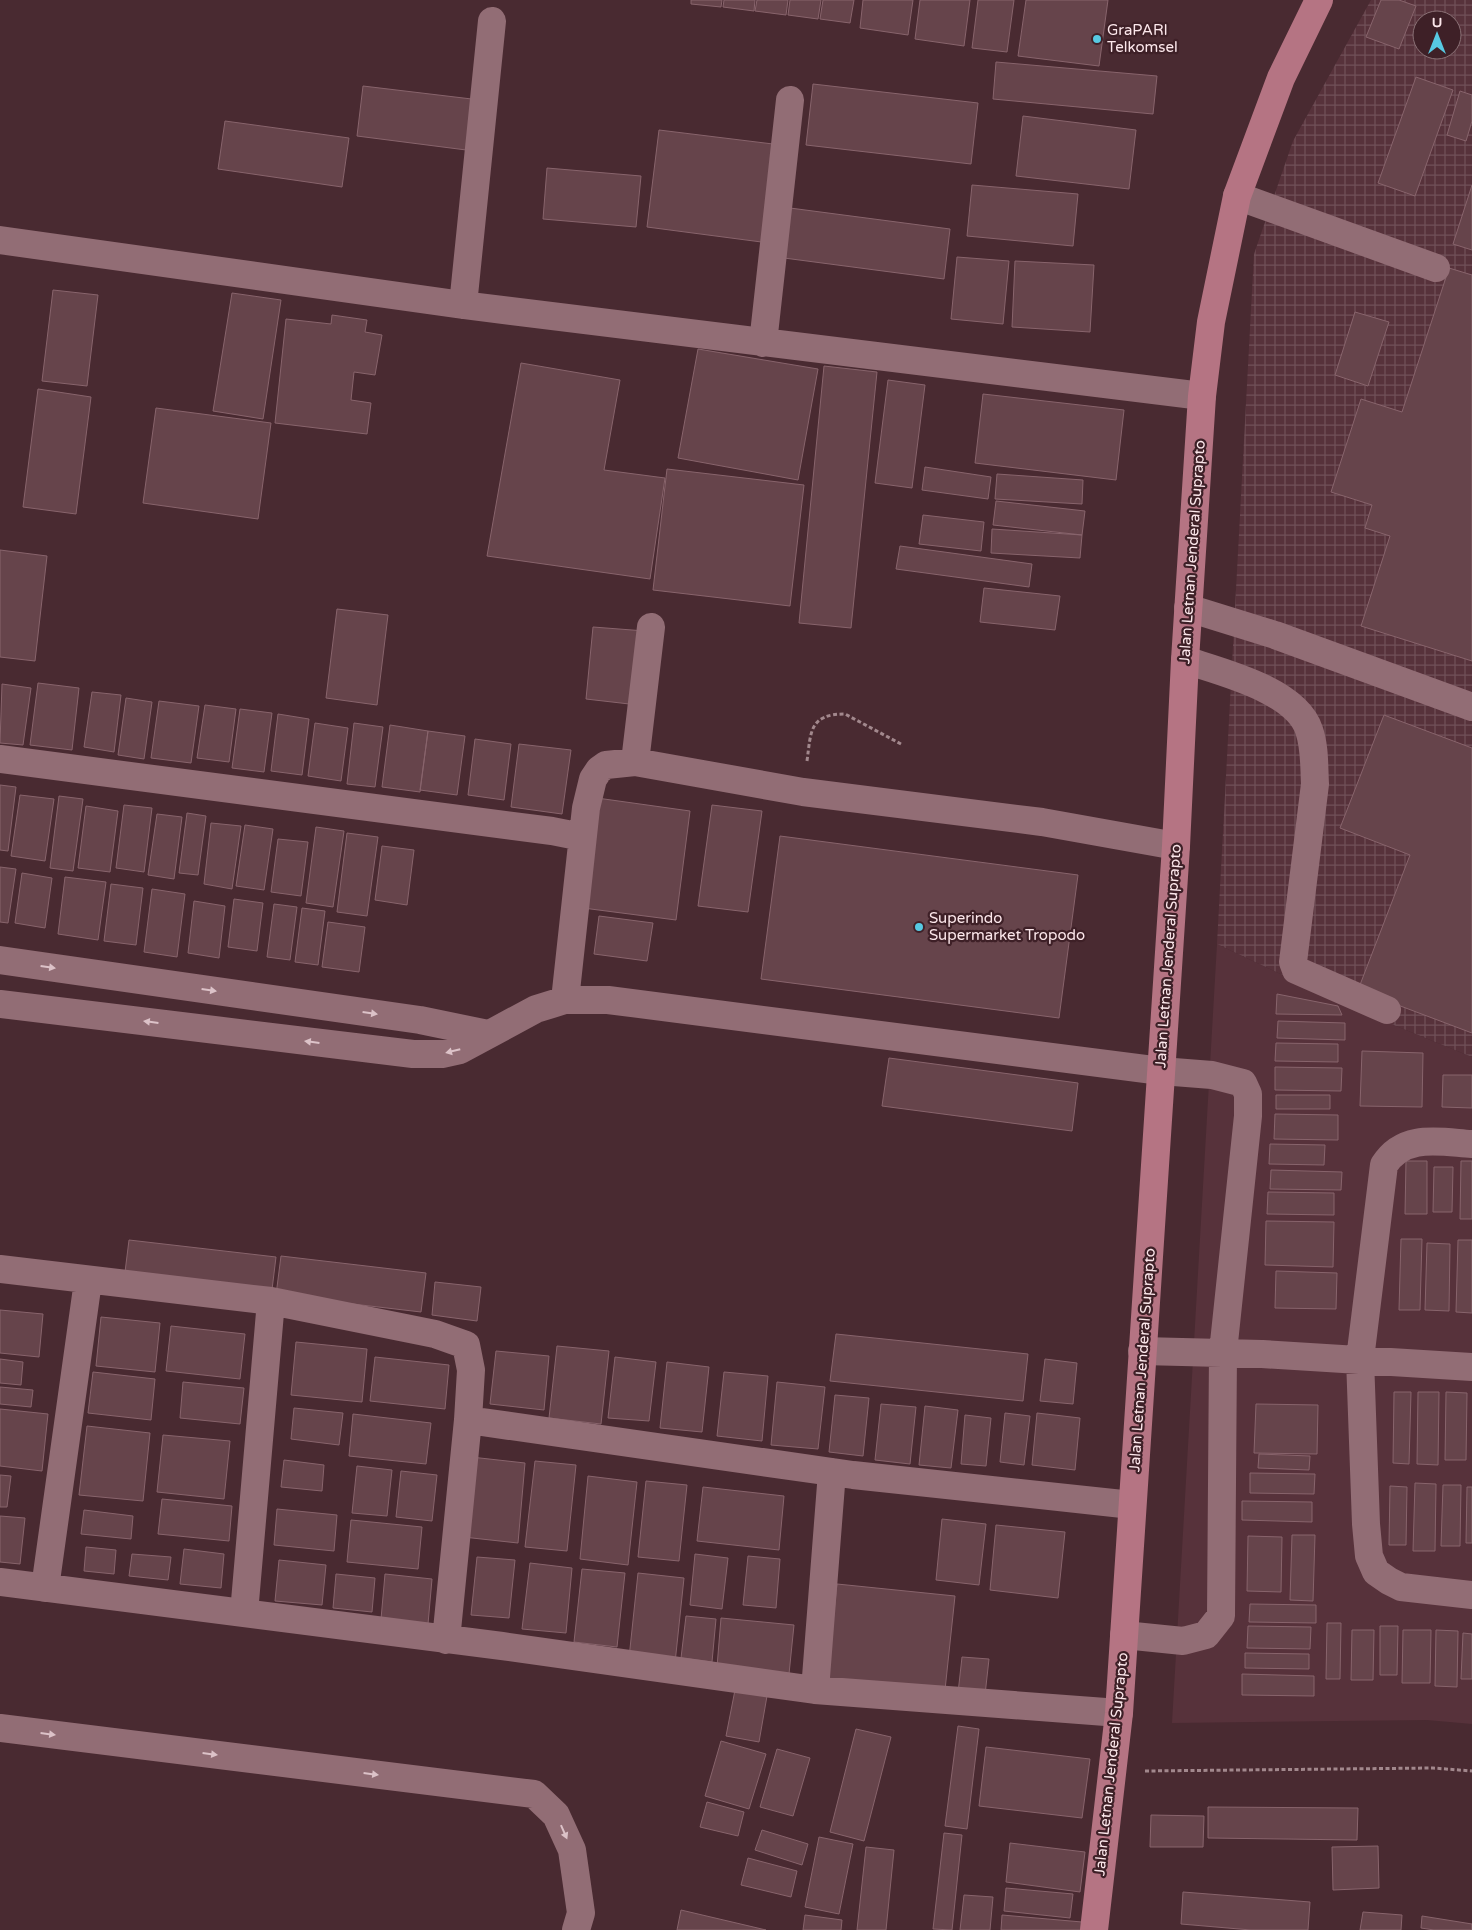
<svg xmlns="http://www.w3.org/2000/svg" width="1472" height="1930" font-family="'Varela Round',sans-serif">
<style>
.built{fill:#57323b}
.industrial{fill:url(#industrial-grid);fill-rule:evenodd}
.building{fill:#66444b;stroke:#88646c}
.lines{fill:none;stroke-linecap:round;stroke-linejoin:round}
.path{stroke:#a2888d;stroke-width:3;stroke-dasharray:4 2.5;stroke-linecap:butt}
.minor{stroke:#926d75;stroke-width:28}
.major{stroke:#b57483;stroke-width:28}
.oneway{fill:#dcc2c8}
.poi-dot{fill:#57c9e2;stroke:#3e2027;stroke-width:2}
.labels{text-anchor:middle;stroke-width:4.5;stroke-linejoin:round;paint-order:stroke}
.poi-label{font-size:15px;fill:#fce7eb;stroke:#3e2027;text-anchor:start}
.street-label{font-size:15px;fill:#fce7eb;stroke:#3e2027}
</style>
<defs>
<pattern id="industrial-grid" width="8" height="8" patternUnits="userSpaceOnUse" patternTransform="scale(1.25)"><rect width="8" height="8" fill="#57323b"/><path d="M0 4h8M4 0v8" fill="none" stroke="#705058"/></pattern>
</defs>
<rect width="100%" height="100%" fill="#492a31"/>
<!-- built -->
<path class="built" d="M1217 944 1357 1010 1472 1057V1724L1427 1720 1172 1723Z"/>
<!-- industrial -->
<path class="industrial" d="M1371 0H1472V1057L1357 1010 1217 944 1254 254 1293 141ZM1422 20H1452V50H1422Z"/>
<!-- building -->
<path class="building" d="M691 0H722L721 7 691 4Z
M724 0H755L754 11 723 7Z
M757 0H788L786 15 755 11Z
M790 0H821L818 19 788 15Z
M823 0H854L850 23 820 19Z
M863 0H913L908 35 860 28Z
M920 0H970L964 46 915 39Z
M978 0H1014L1007 52 972 48Z
M1026 0H1108L1099 66 1018 56Z
M1381 0H1399L1416 6 1399 49 1366 37Z
M996 62 1157 76 1153 114 993 99Z
M1416 77 1453 90 1415 196 1378 183Z
M813 84 978 103 971 164 806 145Z
M363 86 480 100 474 151 357 136Z
M1460 91 1472 95V121L1466 141 1447 135Z
M1023 116 1136 130 1129 189 1016 176Z
M225 121 349 138 342 187 218 169Z
M659 130 781 145 769 243 647 227Z
M547 168 641 176 636 227 543 219Z
M972 185 1078 194 1073 246 967 236Z
M1472 185V250L1453 244Z
M790 208 950 229 944 279 784 258Z
M957 257 1009 261 1003 324 951 319Z
M1015 261 1094 265 1090 332 1012 327Z
M1449 268 1472 275V661L1361 626 1390 536 1365 528 1372 505 1331 492 1361 399 1402 412Z
M53 290 98 295 87 386 42 381Z
M232 293 281 300 263 419 213 411Z
M1355 312 1389 322 1368 386 1335 375Z
M332 315 367 320 365 332 382 335 375 375 354 372 351 400 371 403 367 434 275 423 286 319 331 324Z
M698 349 818 369 798 480 678 458Z
M521 363 620 380 604 470 665 478 650 579 487 556Z
M824 366 877 372 851 628 799 623Z
M888 380 925 385 912 488 875 483Z
M38 389 91 397 76 514 23 507Z
M983 394 1124 410 1116 480 975 463Z
M156 408 271 423 258 519 143 503Z
M925 467 991 477 988 499 922 490Z
M667 469 804 485 790 606 653 590Z
M997 474 1083 480 1082 504 995 499Z
M996 501 1085 511 1082 535 993 525Z
M923 515 984 522 981 551 919 544Z
M992 529 1082 535 1080 558 991 553Z
M900 546 1032 564 1029 587 896 569Z
M0 550 47 556 35 661 0 657Z
M984 588 1060 596 1055 630 980 622Z
M337 609 388 615 377 705 326 698Z
M593 627 645 631 638 705 586 699Z
M38 683 79 688 72 750 30 745Z
M2 684 31 688 23 745 0 743Z
M92 692 121 695 114 752 84 747Z
M126 698 152 702 144 759 118 755Z
M159 701 199 706 191 763 151 758Z
M205 705 236 709 229 762 197 758Z
M240 709 272 713 264 772 232 768Z
M278 714 309 719 302 775 271 771Z
M1384 715 1472 748V1033L1358 990 1410 855 1340 828Z
M315 723 348 728 341 781 308 776Z
M354 723 383 727 375 787 347 784Z
M390 725 428 731 420 792 382 787Z
M428 731 465 736 457 795 420 790Z
M475 739 511 744 504 800 468 795Z
M519 744 571 750 562 814 511 807Z
M0 785 16 787 8 851 0 850Z
M20 795 54 799 45 861 11 856Z
M59 796 83 799 73 871 50 868Z
M597 798 690 811 676 920 583 908Z
M124 805 152 808 144 872 116 868Z
M712 805 762 811 748 912 698 906Z
M86 806 118 811 110 872 78 868Z
M187 813 206 816 198 875 179 873Z
M157 814 182 817 174 879 148 875Z
M211 823 241 826 232 889 204 884Z
M245 825 273 829 264 890 236 886Z
M316 827 344 831 333 907 306 903Z
M347 833 378 837 367 916 337 912Z
M780 836 1078 875 1059 1018 761 979Z
M278 839 308 842 301 896 271 892Z
M382 846 414 850 407 905 375 900Z
M0 867 16 869 8 923 0 922Z
M22 873 52 878 45 928 15 923Z
M65 877 106 882 98 940 58 934Z
M111 884 143 888 136 945 104 941Z
M152 889 185 894 177 957 144 952Z
M234 899 263 903 257 951 228 947Z
M194 901 225 906 219 958 188 953Z
M274 904 297 907 290 960 267 957Z
M302 908 325 911 318 965 295 962Z
M599 916 653 923 647 961 594 954Z
M328 922 365 927 359 972 322 967Z
M1277 994 1338 1006 1342 1015 1276 1014Z
M1278 1021 1345 1023V1040L1277 1038Z
M1276 1043 1338 1044V1062L1275 1061Z
M1362 1051 1423 1053 1422 1107 1360 1106Z
M889 1058 1078 1083 1072 1131 882 1106Z
M1275 1067 1342 1068 1341 1091 1275 1090Z
M1443 1075H1472V1108L1442 1107Z
M1276 1095H1330V1109H1276Z
M1275 1114 1338 1115V1140L1274 1139Z
M1270 1144 1325 1145 1324 1165 1269 1164Z
M1406 1161H1427V1214H1405Z
M1461 1161H1472V1219H1460Z
M1434 1167H1453L1452 1212H1433Z
M1271 1170 1342 1172 1341 1190 1270 1189Z
M1268 1192 1334 1193V1215L1267 1214Z
M1266 1221 1334 1222 1333 1267 1265 1265Z
M1401 1239H1422L1420 1310H1399Z
M129 1240 276 1257 271 1298 124 1280Z
M1458 1240H1472V1313L1456 1312Z
M1427 1243 1450 1244 1449 1311 1425 1310Z
M281 1256 426 1273 421 1312 276 1295Z
M1276 1271 1337 1273 1336 1309 1275 1308Z
M435 1282 481 1287 477 1321 432 1315Z
M0 1310 43 1314 39 1357 0 1353Z
M101 1317 160 1323 155 1372 96 1366Z
M171 1326 245 1334 240 1379 166 1371Z
M836 1334 1028 1354 1023 1401 830 1381Z
M296 1342 367 1349 362 1402 291 1395Z
M557 1346 609 1351 601 1424 549 1418Z
M496 1351 549 1356 544 1410 490 1404Z
M375 1357 449 1365 445 1409 370 1401Z
M615 1357 656 1362 649 1421 608 1418Z
M0 1359 23 1362 21 1385 0 1383Z
M1045 1359 1077 1363 1073 1404 1040 1401Z
M667 1362 709 1367 702 1432 660 1428Z
M93 1372 155 1379 151 1420 88 1413Z
M724 1372 768 1376 762 1441 717 1436Z
M183 1382 244 1388 240 1424 180 1418Z
M777 1382 825 1387 818 1449 771 1445Z
M0 1387 33 1390 31 1407 0 1404Z
M1394 1392H1411L1409 1464 1393 1463Z
M1418 1392H1439L1438 1465 1417 1464Z
M1446 1392 1467 1393 1466 1460H1445Z
M835 1395 869 1398 863 1456 829 1452Z
M881 1404 916 1407 910 1464 875 1460Z
M1256 1404 1318 1405 1317 1454 1254 1453Z
M925 1406 958 1410 951 1468 919 1465Z
M294 1408 343 1413 339 1445 291 1439Z
M0 1409 48 1414 42 1471 0 1466Z
M1005 1413 1030 1416 1024 1465 1000 1462Z
M1037 1413 1080 1418 1075 1470 1032 1465Z
M353 1414 431 1423 426 1464 349 1456Z
M965 1415 991 1418 986 1466 961 1464Z
M87 1426 150 1433 143 1501 79 1495Z
M163 1435 230 1441 224 1499 157 1492Z
M1259 1454 1310 1456 1309 1470 1258 1468Z
M471 1457 525 1463 518 1543 463 1537Z
M284 1460 324 1465 322 1491 281 1487Z
M535 1461 576 1465 567 1551 525 1547Z
M357 1466 392 1470 387 1516 352 1513Z
M401 1471 437 1475 432 1521 396 1517Z
M1250 1473 1315 1474 1314 1494 1250 1493Z
M0 1475 11 1476 7 1507H0Z
M588 1476 637 1482 628 1565 580 1559Z
M646 1481 687 1485 679 1561 638 1557Z
M1415 1483 1436 1484 1435 1551H1413Z
M1443 1485H1461L1460 1546H1441Z
M1390 1486 1407 1487 1406 1545H1389Z
M703 1487 784 1496 779 1550 697 1541Z
M1467 1487H1472V1543H1466Z
M162 1499 232 1506 229 1541 158 1534Z
M1242 1501 1312 1502V1522L1242 1520Z
M277 1509 337 1515 334 1551 274 1545Z
M84 1510 133 1516 131 1539 81 1534Z
M0 1516 25 1518 20 1564 0 1562Z
M942 1519 986 1524 979 1585 936 1580Z
M351 1520 422 1527 418 1569 347 1562Z
M996 1525 1065 1532 1058 1598 990 1590Z
M1292 1535H1315L1313 1601 1290 1600Z
M1248 1536 1282 1537 1281 1592 1247 1591Z
M86 1547 116 1550 114 1574 84 1571Z
M184 1549 224 1554 221 1588 180 1584Z
M132 1554 171 1557 168 1580 129 1576Z
M695 1554 728 1558 722 1609 690 1605Z
M748 1556 780 1559 776 1608 743 1605Z
M477 1557 515 1560 509 1618 471 1615Z
M279 1560 326 1565 322 1605 275 1601Z
M530 1563 572 1568 566 1633 522 1629Z
M582 1569 625 1573 617 1647 574 1642Z
M638 1573 684 1578 675 1663 629 1658Z
M336 1574 375 1578 372 1612 333 1608Z
M385 1574 432 1579 428 1624 381 1619Z
M837 1584 955 1596 945 1690 827 1678Z
M1250 1604 1316 1605V1623L1249 1622Z
M686 1616 716 1619 712 1662 681 1658Z
M721 1618 794 1625 789 1674 717 1667Z
M1327 1623H1341L1340 1679H1326Z
M1248 1626 1311 1627 1310 1649 1247 1648Z
M1380 1626H1398L1397 1675H1380Z
M1352 1630H1374L1373 1680H1351Z
M1403 1630H1431L1430 1683H1402Z
M1436 1630 1458 1631 1457 1687 1435 1686Z
M1463 1633 1472 1634V1679H1461Z
M1245 1653 1309 1654V1669L1245 1668Z
M962 1657 989 1659 985 1695 958 1693Z
M1242 1674 1314 1676V1696L1242 1695Z
M735 1690 767 1696 759 1742 726 1736Z
M958 1726 979 1729 967 1829 945 1826Z
M856 1729 891 1737 864 1841 830 1832Z
M721 1741 766 1754 749 1809 705 1796Z
M986 1747 1090 1759 1082 1818 979 1806Z
M777 1749 810 1758 793 1816 760 1807Z
M707 1802 744 1812 738 1836 700 1827Z
M1208 1807 1358 1808 1357 1840 1208 1838Z
M1151 1815 1204 1816 1203 1847H1150Z
M762 1830 808 1844 802 1865 755 1850Z
M944 1833 962 1835 952 1930 933 1929Z
M819 1837 853 1844 839 1914 805 1907Z
M1010 1843 1085 1852 1080 1892 1006 1882Z
M1378 1846 1379 1888 1333 1890 1332 1847Z
M866 1847 894 1850 886 1930H857Z
M748 1858 797 1871 791 1897 741 1885Z
M1006 1888 1073 1894 1070 1918 1004 1911Z
M1183 1892 1310 1902 1308 1930H1251L1181 1924Z
M964 1895 993 1897 990 1930H960Z
M681 1910 766 1930H677Z
M1363 1912 1402 1915 1401 1930H1360Z
M805 1915 842 1920 841 1930H803Z
M1002 1915 1082 1922V1930H1001Z
M1422 1916 1472 1924V1930H1434L1421 1928Z"/>
<g class="lines">
<!-- path -->
<path class="path" d="M807 761C811 732 809 714 845 714L901 744
M1145 1771 1433 1768 1472 1771"/>
<!-- minor -->
<path class="minor" d="M1237 196 1436 268
M0 240 463 305 1202 396
M463 305 492 21
M763 343 790 100
M1188 608 1275 635 1472 707
M1185 660C1221 672 1296 690 1309 730 1315 747 1314 766 1315 784L1293 962 1296 970 1387 1010
M0 759 552 831 582 837
M635 762 651 627
M0 960 420 1020 488 1034
M565 1000 586 808 593 779 599 770 606 765 635 762 803 792 1042 822 1176 846
M0 1004 413 1054H442L460 1050 536 1009 565 1000H608L1161 1071 1212 1075 1243 1083 1248 1094V1116L1223 1352 1221 1616 1206 1635 1183 1641 1124 1635
M1472 1144C1440 1142 1404 1133 1384 1165L1360 1359 1366 1524 1369 1556 1376 1572 1389 1581 1401 1587 1472 1595
M0 1269 271 1301 435 1334 466 1345 471 1370 468 1420 446 1640
M1142 1351 1262 1354 1472 1367
M468 1420 853 1475 1132 1505
M0 1582 502 1646 815 1690 1119 1713
M45 1588 88 1281
M244 1613 271 1301
M815 1690 832 1472
M0 1728 534 1794 556 1815 572 1850 581 1913 576 1930"/>
<!-- major -->
<path class="major" d="M1094 1930 1119 1713 1176 846 1185 660 1202 396 1211 322 1237 196 1281 78 1319 0"/>
</g>
<!-- one-way arrows -->
<defs><path id="oneway-solid" d="M-6-.8H1V-3.2L6.5 0L1 3.2V.8H-6Z" transform="scale(1.25)"/></defs>
<g class="oneway">
<use href="#oneway-solid" transform="translate(48 967) rotate(8)"/>
<use href="#oneway-solid" transform="translate(209 990) rotate(8)"/>
<use href="#oneway-solid" transform="translate(370 1013) rotate(8)"/>
<use href="#oneway-solid" transform="translate(151 1022) rotate(-173)"/>
<use href="#oneway-solid" transform="translate(312 1042) rotate(-173)"/>
<use href="#oneway-solid" transform="translate(453 1051) rotate(166)"/>
<use href="#oneway-solid" transform="translate(48 1734) rotate(7)"/>
<use href="#oneway-solid" transform="translate(210 1754) rotate(7)"/>
<use href="#oneway-solid" transform="translate(371 1774) rotate(7)"/>
<use href="#oneway-solid" transform="translate(564 1832) rotate(66)"/>
</g>
<!-- markers -->
<g class="poi-dot">
<circle cx="1097" cy="39" r="5"/>
<circle cx="919" cy="927" r="5"/>
</g>
<g class="labels">
<!-- poi labels -->
<g class="poi-label">
<text x="1107" y="35">GraPARI<tspan x="1107" dy="17">Telkomsel</tspan></text>
<text x="929" y="923">Superindo<tspan x="929" dy="17">Supermarket Tropodo</tspan></text>
</g>
<!-- street labels -->
<g class="street-label">
<text transform="translate(1192 552) rotate(-86)" y="5">Jalan Letnan Jenderal Suprapto</text>
<text transform="translate(1168 956) rotate(-86)" y="5">Jalan Letnan Jenderal Suprapto</text>
<text transform="translate(1142 1360) rotate(-86)" y="5">Jalan Letnan Jenderal Suprapto</text>
<text transform="translate(1111 1764) rotate(-84)" y="5">Jalan Letnan Jenderal Suprapto</text>
</g>
</g>
<!-- north arrow -->
<g transform="translate(1437 35)"><circle r="24" fill="#3e2027" stroke="#8a7075"/>
<path d="M0-4L9 19L0 12L-9 19Z" fill="#57c9e2"/>
<text y="-8" font-size="14" font-weight="bold" text-anchor="middle" fill="#fce7eb">U</text>
</g>
</svg>
